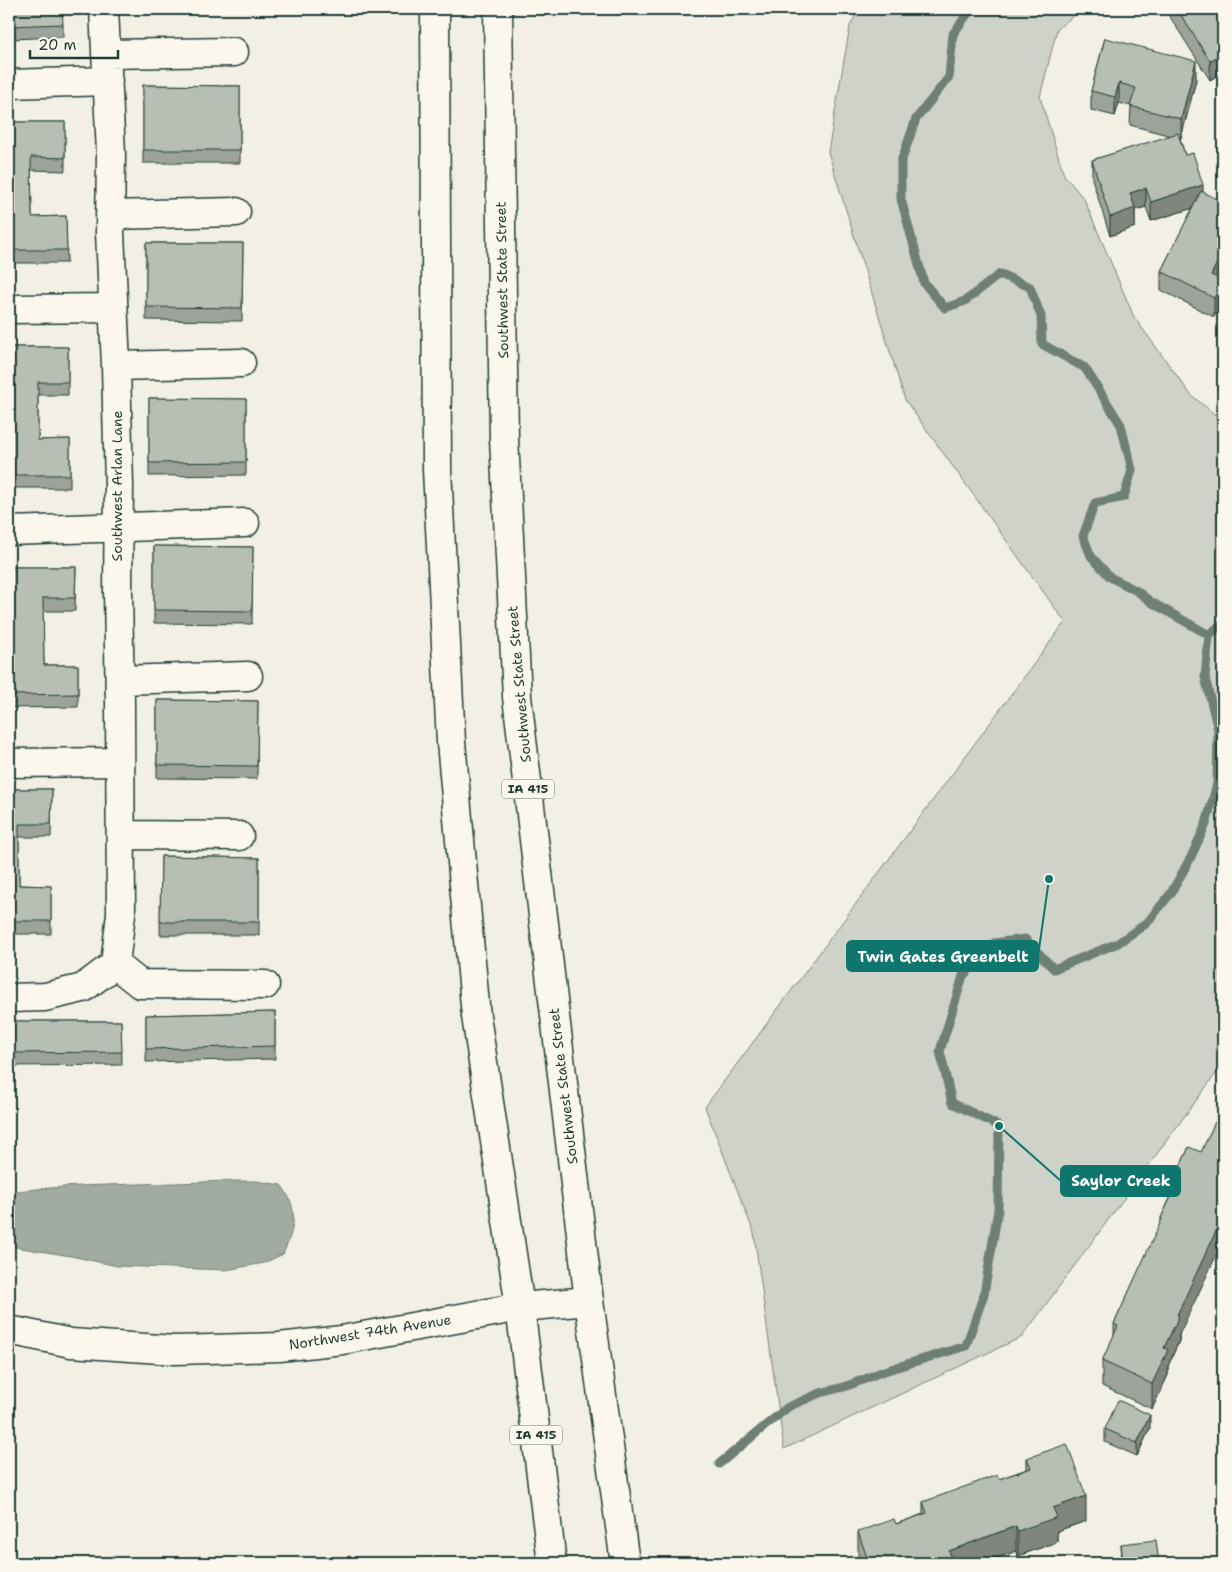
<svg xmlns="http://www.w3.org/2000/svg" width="1232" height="1572" font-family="'Shantell Sans',sans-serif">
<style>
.green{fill:#cfd2c8;stroke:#77887e}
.water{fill:#a2aba1;stroke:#6e7f75}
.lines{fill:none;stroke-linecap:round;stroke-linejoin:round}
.stream{stroke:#6e7f75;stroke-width:9}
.minor-casing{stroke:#1f3d34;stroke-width:31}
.major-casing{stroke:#1f3d34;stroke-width:31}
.minor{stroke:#fbf7ec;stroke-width:28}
.major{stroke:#fbf7ec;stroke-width:28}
.wall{fill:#9da39a;stroke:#1f3d34}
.shaded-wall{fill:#80857d;stroke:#1f3d34}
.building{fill:#b7beb3;stroke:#1f3d34}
.labels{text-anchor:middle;stroke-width:5;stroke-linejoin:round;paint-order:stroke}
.shield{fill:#fbf7ec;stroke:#61756b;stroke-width:1}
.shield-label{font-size:12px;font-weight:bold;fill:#1f3d34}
.street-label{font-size:14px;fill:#1f3d34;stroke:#fbf7ec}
.leader{fill:none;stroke:#0f766e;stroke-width:2}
.callout-dot{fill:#0f766e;stroke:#fbf7ec;stroke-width:2}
.callout{fill:#0f766e;stroke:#0f766e;stroke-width:2}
.callout-label{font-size:15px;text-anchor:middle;font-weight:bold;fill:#fff}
</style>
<rect width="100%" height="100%" fill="#f2f0e5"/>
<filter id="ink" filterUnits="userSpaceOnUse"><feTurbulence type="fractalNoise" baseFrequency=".02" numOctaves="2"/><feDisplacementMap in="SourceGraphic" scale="10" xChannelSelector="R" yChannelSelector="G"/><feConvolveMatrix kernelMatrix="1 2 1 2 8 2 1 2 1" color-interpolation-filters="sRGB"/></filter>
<g filter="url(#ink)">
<!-- green -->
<path class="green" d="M859 9H1082L1057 29 1040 97 1064 175 1084 199 1134 317 1191 395 1223 421V1064L1022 1337 784 1449 754 1233 705 1107 1065 622 905 400 828 152 850 26Z"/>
<!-- water -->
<path class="water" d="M224 1181H256L281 1185C300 1209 294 1229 283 1254L264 1263 226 1270 117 1266 71 1256 9 1246V1192C80 1183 152 1185 224 1181Z"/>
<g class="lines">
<!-- stream -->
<path class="stream" d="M971 9 953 34 949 77 916 119 901 162V199L924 283 945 308 965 301 1000 274 1030 287 1041 316 1042 344 1085 368 1121 425 1132 470 1124 497 1095 503 1083 536 1091 556 1110 577 1137 591 1151 602 1209 635
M719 1464 788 1407 820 1393 844 1387 865 1379 881 1372 966 1346 984 1294 998 1210 999 1126 952 1103 940 1051 963 976 994 943 1025 939 1054 969 1118 943 1147 923 1171 893 1191 857 1206 824 1217 784 1218 730 1205 677 1209 635 1223 623"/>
<defs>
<path id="minor" d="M104 9 111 154 110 232 116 366 119 486 118 591 120 704 121 914 115 964
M106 54 234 52
M9 84 108 81
M110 215 236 212
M9 309 113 308
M116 366 241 363
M9 531 245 523
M120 680 248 676
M9 763 120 762
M121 835 239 836
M9 998 45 997 83 988 115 964 140 984 265 985
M9 1330 71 1343 175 1350 279 1347 342 1340 520 1307 589 1301"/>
<path id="major" d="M435 9 437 469 451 742 476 1016 520 1307 552 1563
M498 9 504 438 517 697 589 1301 625 1563"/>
</defs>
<!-- minor casing -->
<use href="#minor" class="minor-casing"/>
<!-- major casing -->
<use href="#major" class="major-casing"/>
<!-- minor -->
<use href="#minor" class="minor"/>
<!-- major -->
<use href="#major" class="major"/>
</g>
<!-- wall -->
<path class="wall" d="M9 9 63 24V37L9 39Z
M1165 9H1223V72L1210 80Z
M1105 38 1196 80 1181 138H1180L1185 155 1203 192 1223 202V270L1219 279 1223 300 1214 317 1161 290V271L1193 208 1151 221 1146 207 1135 210V227L1110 236 1092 179V160L1171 136 1130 125 1131 106 1119 103 1115 116 1091 110V91Z
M143 85 240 86V163H143Z
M9 122H65V171L31 170 32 217 66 216 67 263H9Z
M146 243H243L242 321 146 320Z
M9 347H68V395H38V440L70 439V488H9Z
M149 398 246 399V475L149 476Z
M154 546 253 547 252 624 154 623Z
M9 567H76L75 611H43L44 665H78V707L9 708Z
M157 700 258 701 257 779 157 778Z
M9 789H52L51 837H19V885L51 886V934H9Z
M161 856 259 858V935H160Z
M275 1012V1059L146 1062V1015Z
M9 1021H121L122 1065 9 1066Z
M1189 1147 1179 1341 1168 1366V1375L1152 1409 1102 1386V1361L1114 1336V1324L1161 1223V1218L1172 1194V1184Z
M1150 1428 1137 1456 1105 1442V1429Z
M1027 1458 1086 1521 1057 1531V1542L1018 1556 1016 1551 983 1563H860L858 1557V1532L896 1524 923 1514V1502L999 1479 1027 1469Z
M1121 1544 1159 1563H1122Z"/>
<!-- shaded-wall -->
<path class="shaded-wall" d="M1223 53V72L1210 80V61Z
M1196 61V80L1181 138V119Z
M1119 83V103L1115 116V97Z
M1203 185V205L1151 221V202Z
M1146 188V207L1135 210V227L1110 236V217L1130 193Z
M1223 251V270L1211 294V275Z
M1223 281V300L1214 317V298Z
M1223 1204V1241L1179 1335V1341L1168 1366V1375L1152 1409V1384L1164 1348 1177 1315Z
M1150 1415V1428L1137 1456V1443Z
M1086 1496V1521L1057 1531V1542L1018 1556V1531L1053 1508Z
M1016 1526V1551L983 1563H949V1551Z"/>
<!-- building -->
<path class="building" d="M9 9H62L63 24 9 26Z
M1177 9H1223V53L1210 61Z
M1105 38 1196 61 1181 119 1130 106 1136 88 1119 83 1115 97 1091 91Z
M143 85 240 86V150H143Z
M9 122H65V158L31 157 32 217 66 216 67 250H9Z
M1178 133 1185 155 1193 153 1203 185 1151 202 1146 188 1130 193 1135 208 1110 217 1092 160Z
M1201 191 1223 202V251L1211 275 1223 281 1214 298 1161 271Z
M146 243H243L242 308 146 307Z
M9 347H68V382H38V440L70 439V475H9Z
M149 398 246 399V462L149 463Z
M154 546 253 547 252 611 154 610Z
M9 567H76L75 598H43L44 665H78V694L9 695Z
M157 700 258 701 257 766 157 765Z
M9 789H52L51 824H19V885L51 886V921H9Z
M161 856 259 858V922H160Z
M275 1012V1046L146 1049V1015Z
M9 1021H121L122 1052 9 1053Z
M1215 1122 1223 1126V1204L1221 1208 1223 1210V1216L1177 1315 1179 1316 1164 1348 1168 1350 1152 1384 1102 1361 1118 1326 1114 1324 1162 1219 1161 1218 1176 1186 1172 1184 1189 1147 1201 1152Z
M1118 1400 1150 1415 1137 1443 1105 1429Z
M1067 1444 1086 1496 1053 1508 1057 1517 1018 1531 1016 1526 949 1551 953 1562 949 1563H869L858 1532 894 1519 896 1524 927 1513 923 1502 997 1475 999 1479 1031 1468 1027 1458Z
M1156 1540 1159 1563H1123L1121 1544Z"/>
</g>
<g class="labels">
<!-- shield labels -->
<g class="shield">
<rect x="502" y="779.5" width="52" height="19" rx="4"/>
<rect x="510" y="1425.5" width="52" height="19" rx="4"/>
</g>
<g class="shield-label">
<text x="528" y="793">IA 415</text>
<text x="536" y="1439">IA 415</text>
</g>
<!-- street labels -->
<g class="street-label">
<text transform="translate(502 280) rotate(-91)" y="5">Southwest State Street</text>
<text transform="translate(117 486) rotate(-90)" y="5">Southwest Arlan Lane</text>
<text transform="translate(519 684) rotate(-95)" y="5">Southwest State Street</text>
<text transform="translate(563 1086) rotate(-97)" y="5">Southwest State Street</text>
<text transform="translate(370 1332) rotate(-9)" y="5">Northwest 74th Avenue</text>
</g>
</g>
<!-- callouts -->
<path class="leader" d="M1049 879L1038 956M999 1126L1061 1181"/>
<g class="callout-dot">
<circle cx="1049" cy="879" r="5"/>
<circle cx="999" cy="1126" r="5"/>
</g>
<g class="callout">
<rect x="847" y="941" width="191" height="30" rx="5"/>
<rect x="1061" y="1166" width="119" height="30" rx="5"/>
</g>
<g class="callout-label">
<text x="943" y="962">Twin Gates Greenbelt</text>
<text x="1121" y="1186">Saylor Creek</text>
</g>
<!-- margin -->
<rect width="1232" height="1572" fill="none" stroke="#fbf7ec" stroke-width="30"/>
<rect x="15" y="15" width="1202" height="1542" fill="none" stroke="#1f3d34" stroke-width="2" filter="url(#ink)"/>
<!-- scale -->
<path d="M30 50v8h88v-8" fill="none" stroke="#1f3d34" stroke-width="2.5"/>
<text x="38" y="50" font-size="15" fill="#1f3d34" stroke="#fbf7ec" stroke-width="4" paint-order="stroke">20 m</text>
</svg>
